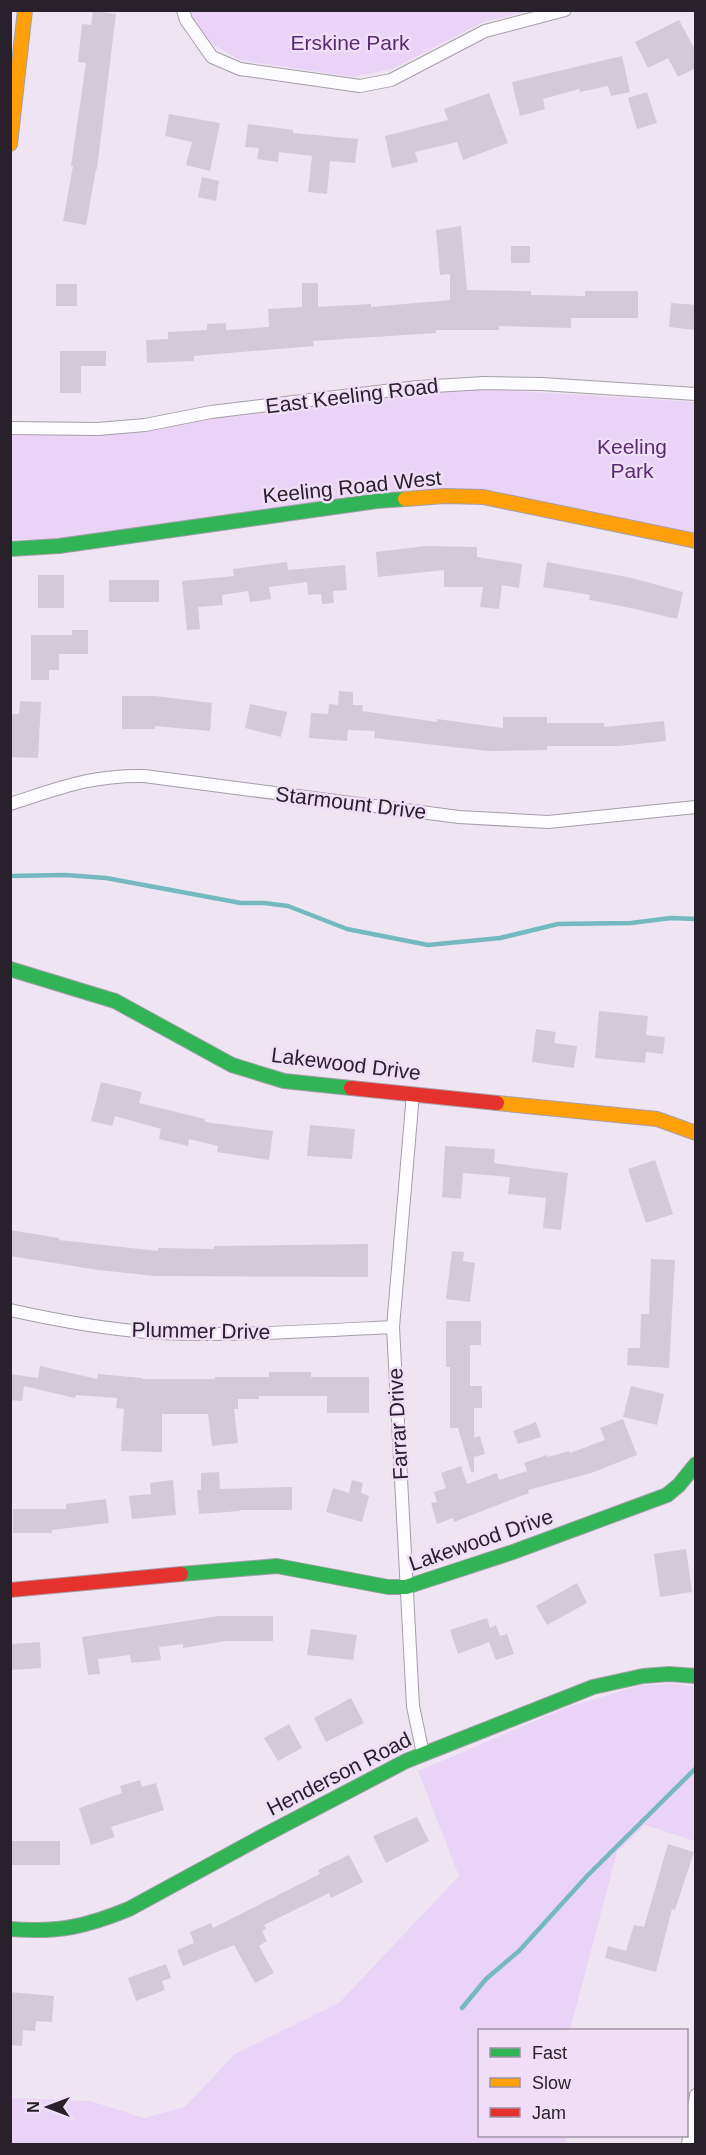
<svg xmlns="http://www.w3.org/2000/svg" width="706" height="2155" font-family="Helvetica,sans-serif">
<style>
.green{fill:#ebd2f7}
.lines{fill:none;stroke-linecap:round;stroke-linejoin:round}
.stream{stroke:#73b9bf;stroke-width:4.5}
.building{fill:#d2cbd7}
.street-casing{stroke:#a59ea9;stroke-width:14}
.fast-casing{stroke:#a59ea9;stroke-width:16}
.slow-casing{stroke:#a59ea9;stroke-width:16}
.jam-casing{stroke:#a59ea9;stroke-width:16}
.street{stroke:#fcfbfd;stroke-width:12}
.fast{stroke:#30b455;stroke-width:14}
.slow{stroke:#ff9f0a;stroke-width:14}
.jam{stroke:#e5322d;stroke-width:14}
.labels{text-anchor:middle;stroke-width:5;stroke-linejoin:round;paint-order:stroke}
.park-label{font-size:21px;fill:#5c2a71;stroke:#f0def8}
.street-label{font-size:21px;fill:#28212b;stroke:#f0def8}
</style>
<rect width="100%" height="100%" fill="#eee4f2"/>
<!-- green -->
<path class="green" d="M192 10 529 11 483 22 392 69 352 77 240 60 207 41 192 16Z
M485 389 695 402V536L478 490 61 539H11L10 434 134 432 215 417 422 393Z
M676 1684 695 1687V1841L645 1825 617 1852 570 2030H480V2136H566L565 2144H11V2098L90 2101 144 2118 185 2107 235 2054 339 2003 459 1876 418 1771 568 1707 642 1685Z"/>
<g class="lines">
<!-- stream -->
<path class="stream" d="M10 876 65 875 106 878 241 903H264L288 906 347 929 428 945 500 938 558 924 631 923 671 918 696 919
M462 2008 486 1979 519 1951 588 1875 696 1768"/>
</g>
<!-- building -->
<path class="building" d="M93 11 116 14 97 169H96L86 225 63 221 73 166H71L86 63 78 62 82 24 91 25Z
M679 20 696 52V68L678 77 668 58 648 68 635 42Z
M622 56 630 92 611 96 608 86 580 92 579 89 543 99 545 109 520 116 512 82Z
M647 92 657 123 637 129 628 98Z
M489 93 508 143 463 160 457 142 415 152 418 162 392 168 385 136 448 120 444 109Z
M169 114 220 123 210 171 186 165 192 142 165 136Z
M248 124 293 130V133L358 139 355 163 330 161 327 194 308 192 312 156 279 152 278 162 257 159 259 148 245 147Z
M202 177 219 181 216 201 198 197Z
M461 226 467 290 531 291V295L585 296V291H638V318H571V328L499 326V330H436V333L313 341 314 346 194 356V361L147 363 146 340 168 339V332L207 330V324L226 323V330L269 327 268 309 302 307V283H318V307L371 304V307L450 300V274L440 275 436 230Z
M511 246H530V263H511Z
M56 284H77V306H56Z
M671 303 696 305V330L669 327Z
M60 351H106V366H81V393H60Z
M426 546 477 547V557L522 564 519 588 502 585 499 609 480 607 483 587H444V570L378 577 376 552Z
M287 562 288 570 345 565 347 590 333 591 334 603 322 604 321 594 308 595 307 582 269 587 271 599 250 602 248 591 222 595 223 605 198 607 200 629 187 630 182 581 234 576 233 569Z
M547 562 632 578 683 592 677 619 626 607 589 600 590 595 543 587Z
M38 575H64V608H38Z
M109 580H159V602H109Z
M72 630H88V654H59V670H49V680H31V635H72Z
M339 691 353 692V705H363L362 711 437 722V719L503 728V717H547V723H604V727L664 721 666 741 619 746H547V750L488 751 374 738 375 731 348 730 347 741 309 738 311 713 328 714 329 704 338 705Z
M122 696H155L212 703 210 731 155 726V729H122Z
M20 701 41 702 38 758 10 757V714H19Z
M250 704 287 712 281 737 245 728Z
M599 1011 648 1016 646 1035 665 1037 663 1054 646 1052 645 1063 595 1058Z
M536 1029 556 1032 554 1043 577 1046 574 1068 532 1062Z
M101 1082 142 1092 139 1103 205 1119V1122L273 1131 269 1160 217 1152 218 1146 189 1139 188 1146 159 1139 161 1129 115 1116 112 1126 91 1121Z
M310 1125 355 1129 352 1159 307 1156Z
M445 1146 495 1149 494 1163 568 1173 561 1230 543 1228 546 1198 508 1194 510 1177 463 1173 461 1199 442 1197Z
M655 1160 673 1214 646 1223 628 1169Z
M10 1230 59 1238V1240L158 1251V1248L214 1249V1246L368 1244V1277L155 1276 98 1270 10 1256Z
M452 1251 464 1252 463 1261 475 1263 470 1302 446 1299Z
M651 1259 675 1260 669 1368 627 1365 628 1348H640L641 1314H649Z
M446 1321H481V1345H470V1386H482V1408H474V1438L480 1436 485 1454 474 1457V1472H471L458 1428H450V1367H446Z
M40 1366 97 1379 98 1374 142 1378V1379H215V1377H269V1372H311V1377H369V1413H327V1396H259V1399H238V1409H234L238 1443 212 1446 208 1414H162V1452L121 1451 124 1409 116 1408 117 1398 76 1395 75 1398 24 1386 22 1401 10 1400V1374L38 1378Z
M631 1386 664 1394 657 1425 623 1417Z
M623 1419 637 1455 591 1473 528 1490 529 1493 454 1522 453 1518 437 1524 431 1503 437 1502 434 1492 446 1488 441 1473 461 1466 467 1484 497 1473 499 1480 527 1471 524 1463 547 1455 548 1457 569 1451 570 1453 605 1440 600 1428Z
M536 1422 541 1437 518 1444 513 1431Z
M219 1472 220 1489 292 1487V1510H240V1511L199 1514 197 1490H201V1473Z
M173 1480 176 1515 132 1519 129 1496 151 1494 150 1483Z
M352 1480 363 1483 361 1493 369 1496 362 1522 326 1512 333 1488 349 1493Z
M106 1499 109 1523 52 1530V1533H13V1509H66V1504Z
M686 1549 692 1592 660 1597 654 1554Z
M577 1583 587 1603 547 1625 536 1606Z
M219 1616H273V1641H226L183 1648V1644L159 1647 161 1660 131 1663 130 1655 98 1659 100 1674 88 1675 82 1637Z
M487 1618 490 1628 496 1625 500 1636 507 1634 514 1654 496 1660 489 1642 458 1654 450 1630Z
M311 1629 357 1635 353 1660 307 1655Z
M40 1642 41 1668 10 1670V1644Z
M351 1698 364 1723 326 1742 314 1718Z
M289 1724 302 1748 278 1761 264 1738Z
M140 1780 142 1787 156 1783 164 1810 111 1827 115 1837 91 1845 79 1808 122 1793 120 1786Z
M417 1817 429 1841 386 1863 373 1836Z
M10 1841H60V1865H10Z
M668 1844 694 1852 675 1910 672 1909 656 1972 605 1958 608 1946 626 1951 634 1925 644 1927Z
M349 1855 363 1882 331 1898 329 1893 264 1925 266 1929 262 1931 267 1941 259 1946 274 1973 255 1983 234 1945 183 1966 177 1950 194 1943 190 1932 211 1923 213 1928 320 1874 318 1870Z
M166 1964 171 1978 162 1981 165 1990 136 2001 128 1978Z
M10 1992 54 1996 52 2022 36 2021 35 2031 23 2030 22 2046 10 2045Z"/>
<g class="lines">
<defs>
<path id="street" d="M183 10 186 20 212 57 240 69 360 86 391 80 485 31 565 10
M10 428 98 429 145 425 211 412 418 387 484 383 542 384 696 394
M10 804C60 788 91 775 144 776L459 817 548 822 696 807
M413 1094 393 1327 413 1706 423 1754
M10 1310C59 1321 109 1330 160 1333 237 1336 315 1331 393 1327
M688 2144 696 2095"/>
<path id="fast" d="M10 549 59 546 377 501 405 499
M10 969 115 1001 232 1065 284 1081 351 1088
M181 1574 277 1566 388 1587H406L513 1552 667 1495 679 1485 696 1464
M10 1929C57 1933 85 1927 129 1909L263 1836 406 1761 593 1687 643 1676 669 1674 696 1676"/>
<path id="slow" d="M10 144 25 10
M405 499 445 496 483 497 696 541
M497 1103 657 1119 696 1133"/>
<path id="jam" d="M351 1088 497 1103
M10 1590 181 1574"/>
</defs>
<!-- street casing -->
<use href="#street" class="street-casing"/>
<!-- fast casing -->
<use href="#fast" class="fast-casing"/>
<!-- slow casing -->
<use href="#slow" class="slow-casing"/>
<!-- jam casing -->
<use href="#jam" class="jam-casing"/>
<!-- street -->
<use href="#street" class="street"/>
<!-- fast -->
<use href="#fast" class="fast"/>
<!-- slow -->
<use href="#slow" class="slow"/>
<!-- jam -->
<use href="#jam" class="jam"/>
</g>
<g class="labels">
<!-- park labels -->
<g class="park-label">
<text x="350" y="50">Erskine Park</text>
<text x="632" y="454">Keeling<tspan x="632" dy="24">Park</tspan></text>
</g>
<!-- street labels -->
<g class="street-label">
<text transform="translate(352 396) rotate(-7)" y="7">East Keeling Road</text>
<text transform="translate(352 487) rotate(-6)" y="7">Keeling Road West</text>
<text transform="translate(351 803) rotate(7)" y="7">Starmount Drive</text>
<text transform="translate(346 1064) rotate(7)" y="7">Lakewood Drive</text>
<text transform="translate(201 1331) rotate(1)" y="7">Plummer Drive</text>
<text transform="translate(398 1424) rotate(-93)" y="7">Farrar Drive</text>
<text transform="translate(481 1540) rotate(-19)" y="7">Lakewood Drive</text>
<text transform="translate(339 1774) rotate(-27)" y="7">Henderson Road</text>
</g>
</g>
<!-- border -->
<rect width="706" height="2155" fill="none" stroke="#28212b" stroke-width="24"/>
<!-- legend -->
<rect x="478" y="2029" width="210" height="108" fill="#f0def8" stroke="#a092a6" stroke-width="1.5"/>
<rect x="490" y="2048" width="30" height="9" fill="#30b455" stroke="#a092a6" stroke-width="1.5"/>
<text x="532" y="2059" font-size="18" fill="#28212b">Fast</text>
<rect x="490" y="2078" width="30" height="9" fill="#ff9f0a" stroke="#a092a6" stroke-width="1.5"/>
<text x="532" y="2089" font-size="18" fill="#28212b">Slow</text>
<rect x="490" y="2108" width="30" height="9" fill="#e5322d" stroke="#a092a6" stroke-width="1.5"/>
<text x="532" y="2119" font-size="18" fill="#28212b">Jam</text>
<!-- north arrow -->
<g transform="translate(48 2107) rotate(270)" stroke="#f0def8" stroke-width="4.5" paint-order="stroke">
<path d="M0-4.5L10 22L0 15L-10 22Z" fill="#28212b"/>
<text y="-9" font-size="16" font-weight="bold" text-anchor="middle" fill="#28212b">N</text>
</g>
</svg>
